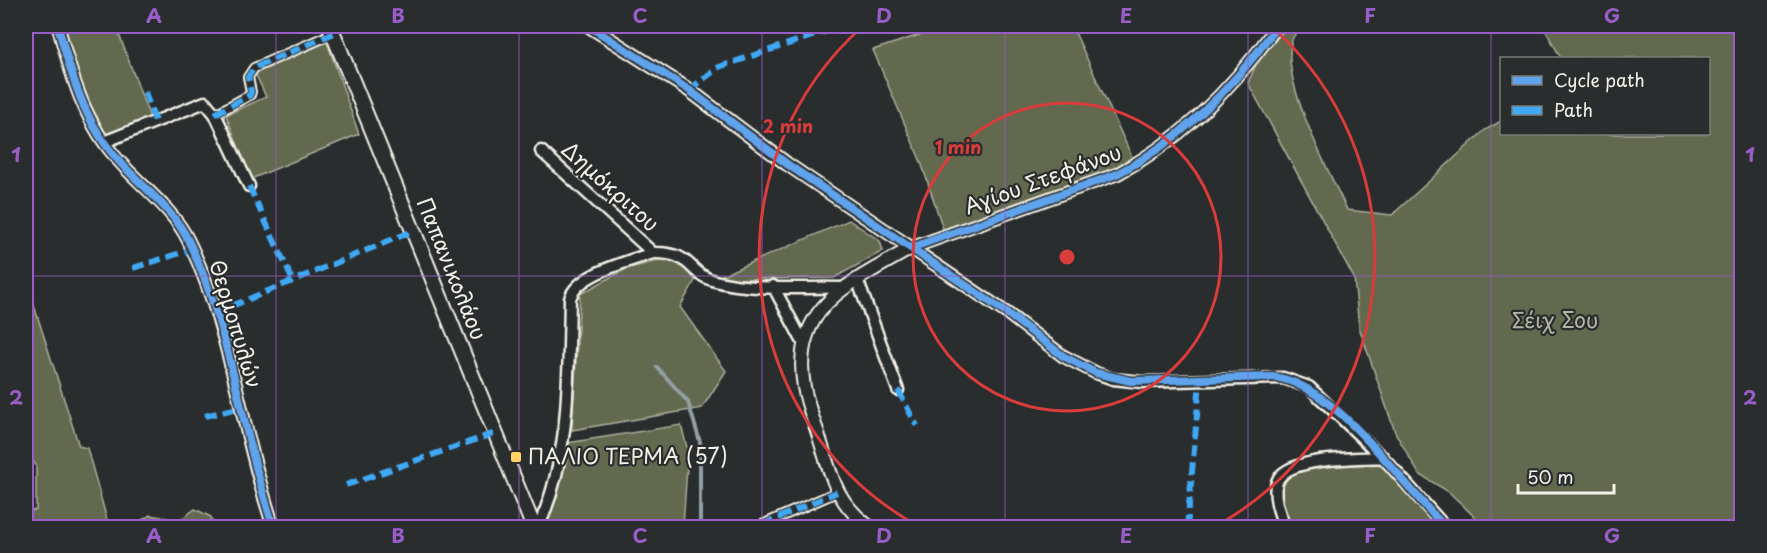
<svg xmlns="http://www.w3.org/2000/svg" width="1767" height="553" font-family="'Playpen Sans',sans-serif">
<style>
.green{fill:#63694f;stroke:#acad9c;stroke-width:1.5}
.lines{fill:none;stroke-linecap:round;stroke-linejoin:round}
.stream{stroke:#939fa4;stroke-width:4}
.pedestrian-casing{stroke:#f4f1e8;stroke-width:12}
.minor-casing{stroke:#f4f1e8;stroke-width:15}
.tertiary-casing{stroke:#f4f1e8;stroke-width:16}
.secondary-casing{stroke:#f4f1e8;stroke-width:18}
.pedestrian{stroke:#2a2d2e;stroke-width:8}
.minor{stroke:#2a2d2e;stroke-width:10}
.tertiary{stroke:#2a2d2e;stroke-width:12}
.secondary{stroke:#2a2d2e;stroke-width:14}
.quiet{stroke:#3fa9f5;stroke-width:6;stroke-dasharray:12 6;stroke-linecap:butt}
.cycleway-casing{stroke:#2a2d2e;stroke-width:11}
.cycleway{stroke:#60a3ed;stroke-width:8}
.grid{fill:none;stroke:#995dc9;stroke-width:1.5;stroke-opacity:0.55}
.ring{fill:none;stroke:#d93c3b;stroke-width:3}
.poi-dot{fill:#ffd166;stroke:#2a2d2e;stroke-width:2}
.labels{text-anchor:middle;stroke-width:4.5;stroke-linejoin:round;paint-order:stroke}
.street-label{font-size:21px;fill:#f4f1e8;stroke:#2a2d2e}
.park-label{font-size:21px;fill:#b3b4a3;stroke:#2a2d2e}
.poi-label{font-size:21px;fill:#f4f1e8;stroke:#2a2d2e;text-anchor:start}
.centre{fill:#d93c3b;stroke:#2a2d2e;stroke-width:3}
.ring-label{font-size:18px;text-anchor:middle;font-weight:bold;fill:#d93c3b;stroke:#2a2d2e;stroke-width:4.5;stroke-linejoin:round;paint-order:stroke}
.neatline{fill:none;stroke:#995dc9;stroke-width:2}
.grid-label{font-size:20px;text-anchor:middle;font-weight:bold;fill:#995dc9}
</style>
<rect width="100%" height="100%" fill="#2a2d2e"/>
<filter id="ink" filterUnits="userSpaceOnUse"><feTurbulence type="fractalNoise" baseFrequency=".0167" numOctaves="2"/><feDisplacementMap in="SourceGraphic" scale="12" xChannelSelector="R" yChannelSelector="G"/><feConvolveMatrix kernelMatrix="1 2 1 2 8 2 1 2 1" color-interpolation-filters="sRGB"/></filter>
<g filter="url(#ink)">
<!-- green -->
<path class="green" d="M61 26H116L150 118 106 134 79 82Z
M947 26H1072L1134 161 945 235 921 162 873 50Z
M1288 26H1303C1300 29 1293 35 1292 40 1279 80 1330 173 1347 210L1392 215 1485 130 1501 121 1502 134H1708V58H1561L1543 26H1741V527H1485L1449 492 1419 474 1395 432 1359 327 1354 278 1248 83 1258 60Z
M327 42 359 134 251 179 226 115 266 97 255 73Z
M849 220 880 241 883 251 834 278 713 279Z
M657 261 677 262 696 279 680 307 726 371 702 408 572 430 580 294 626 269Z
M30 293 79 446 87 448 109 527H26V512L36 510V465L31 459 26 458V294Z
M681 425 688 451 683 527 544 528 567 443Z
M1380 464 1440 527H1289C1257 454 1332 467 1380 464Z
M195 509 211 517 214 527H139V522L150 515 180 520Z"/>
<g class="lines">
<!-- stream -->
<path class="stream" d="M657 367 688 402 700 442V528"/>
<defs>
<path id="pedestrian" d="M215 114 250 95 251 92 248 77 254 68 334 33
M762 525 837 492"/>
<path id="minor" d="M58 26C71 74 84 123 119 161 141 186 173 209 188 240 232 330 241 433 274 528
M104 142 205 102 215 114 249 186
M541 151 653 253
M911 248 1008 314 1063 356 1096 373 1113 379 1142 382 1283 378 1309 387 1389 464 1446 528
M911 248 1117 174C1182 140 1235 85 1277 26
M857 279 898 390
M773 286 804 344
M538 528C571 456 568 375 570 299 576 274 630 261 653 253 694 252 687 274 715 281 754 291 801 287 842 288
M1285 528C1280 515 1272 495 1277 482 1285 456 1359 459 1383 457"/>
<path id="tertiary" d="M589 26 689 90 787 164 911 248C852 283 790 305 804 387 807 405 815 423 820 440 832 478 836 503 871 528"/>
<path id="secondary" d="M330 26 534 528"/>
</defs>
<!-- pedestrian casing -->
<use href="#pedestrian" class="pedestrian-casing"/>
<!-- minor casing -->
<use href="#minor" class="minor-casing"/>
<!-- tertiary casing -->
<use href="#tertiary" class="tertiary-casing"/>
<!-- secondary casing -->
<use href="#secondary" class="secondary-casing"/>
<!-- pedestrian -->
<use href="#pedestrian" class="pedestrian"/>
<!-- minor -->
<use href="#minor" class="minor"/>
<!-- tertiary -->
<use href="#tertiary" class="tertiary"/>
<!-- secondary -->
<use href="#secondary" class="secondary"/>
<!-- quiet -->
<path class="quiet" d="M689 90 719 67 842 26
M145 92 155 121
M215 114 250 95 251 92 248 77 254 68 334 33
M249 186 293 281
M133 268 193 249
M215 313 413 231
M898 390 917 426
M205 416 242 407
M346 485 495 433
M762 525 837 492
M1187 528 1200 381"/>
<defs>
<path id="cycleway" d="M58 26C71 74 84 123 119 161 141 186 173 209 188 240 232 330 241 433 274 528
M589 26 689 90 787 164 1008 314 1063 356 1096 373 1131 381 1272 377C1333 381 1403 486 1446 528
M911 248 1117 174C1182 140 1235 85 1277 26"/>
</defs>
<!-- cycleway casing -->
<use href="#cycleway" class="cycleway-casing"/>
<!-- cycleway -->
<use href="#cycleway" class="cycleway"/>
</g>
</g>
<!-- grid -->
<path class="grid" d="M276 26V528M519 26V528M762 26V528M1005 26V528M1248 26V528M1491 26V528M26 276H1742"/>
<!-- distance rings -->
<g class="ring">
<circle cx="1067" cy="257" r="154"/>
<path d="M918 526A308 308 0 0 1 863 26M1271 26A308 308 0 0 1 1216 526"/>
</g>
<!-- markers -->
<rect class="poi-dot" x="510" y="451" width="12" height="12" rx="3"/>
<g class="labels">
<!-- street labels -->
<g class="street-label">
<text transform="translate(1043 180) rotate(-20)" y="7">Αγίου Στεφάνου</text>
<text transform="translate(610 187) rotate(42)" y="7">Δημόκριτου</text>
<text transform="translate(451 269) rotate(68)" y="7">Παπανικολάου</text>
<text transform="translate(235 324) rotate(73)" y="7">Θερμοπυλών</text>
</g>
<!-- park labels -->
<g class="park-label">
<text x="1555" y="328">Σέιχ Σου</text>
</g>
<!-- poi labels -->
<g class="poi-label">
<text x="528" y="464">ΠΑΛΙΟ ΤΕΡΜΑ (57)</text>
</g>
</g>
<circle cx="1067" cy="257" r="9" class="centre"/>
<g class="ring-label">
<text x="788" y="133">2 min</text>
<text x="958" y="154">1 min</text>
</g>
<!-- margin -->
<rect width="1767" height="553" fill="none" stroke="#2a2d2e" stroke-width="66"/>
<!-- legend -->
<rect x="1500" y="57" width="210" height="78" fill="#2a2d2e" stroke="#7b7b78" stroke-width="1.5"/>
<rect x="1512" y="76" width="30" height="9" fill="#60a3ed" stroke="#7b7b78" stroke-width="1.5"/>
<text x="1554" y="87" font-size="18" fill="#f4f1e8">Cycle path</text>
<rect x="1512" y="106" width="30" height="9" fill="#3fa9f5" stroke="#7b7b78" stroke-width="1.5"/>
<text x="1554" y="117" font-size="18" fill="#f4f1e8">Path</text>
<!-- scale -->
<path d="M1518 484v9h96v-9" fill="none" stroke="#f4f1e8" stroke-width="3"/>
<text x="1527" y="484" font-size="18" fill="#f4f1e8" stroke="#2a2d2e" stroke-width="4.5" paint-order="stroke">50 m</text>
<rect x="33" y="33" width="1701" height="487" class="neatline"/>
<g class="grid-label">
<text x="154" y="23">A</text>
<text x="398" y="23">B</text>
<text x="640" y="23">C</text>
<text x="884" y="23">D</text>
<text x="1126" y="23">E</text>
<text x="1370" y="23">F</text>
<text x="1612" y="23">G</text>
<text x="16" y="162">1</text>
<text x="1750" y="162">1</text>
<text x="16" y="405">2</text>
<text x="1750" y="405">2</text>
<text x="154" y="543">A</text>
<text x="398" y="543">B</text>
<text x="640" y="543">C</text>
<text x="884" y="543">D</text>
<text x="1126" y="543">E</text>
<text x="1370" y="543">F</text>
<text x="1612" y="543">G</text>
</g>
</svg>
